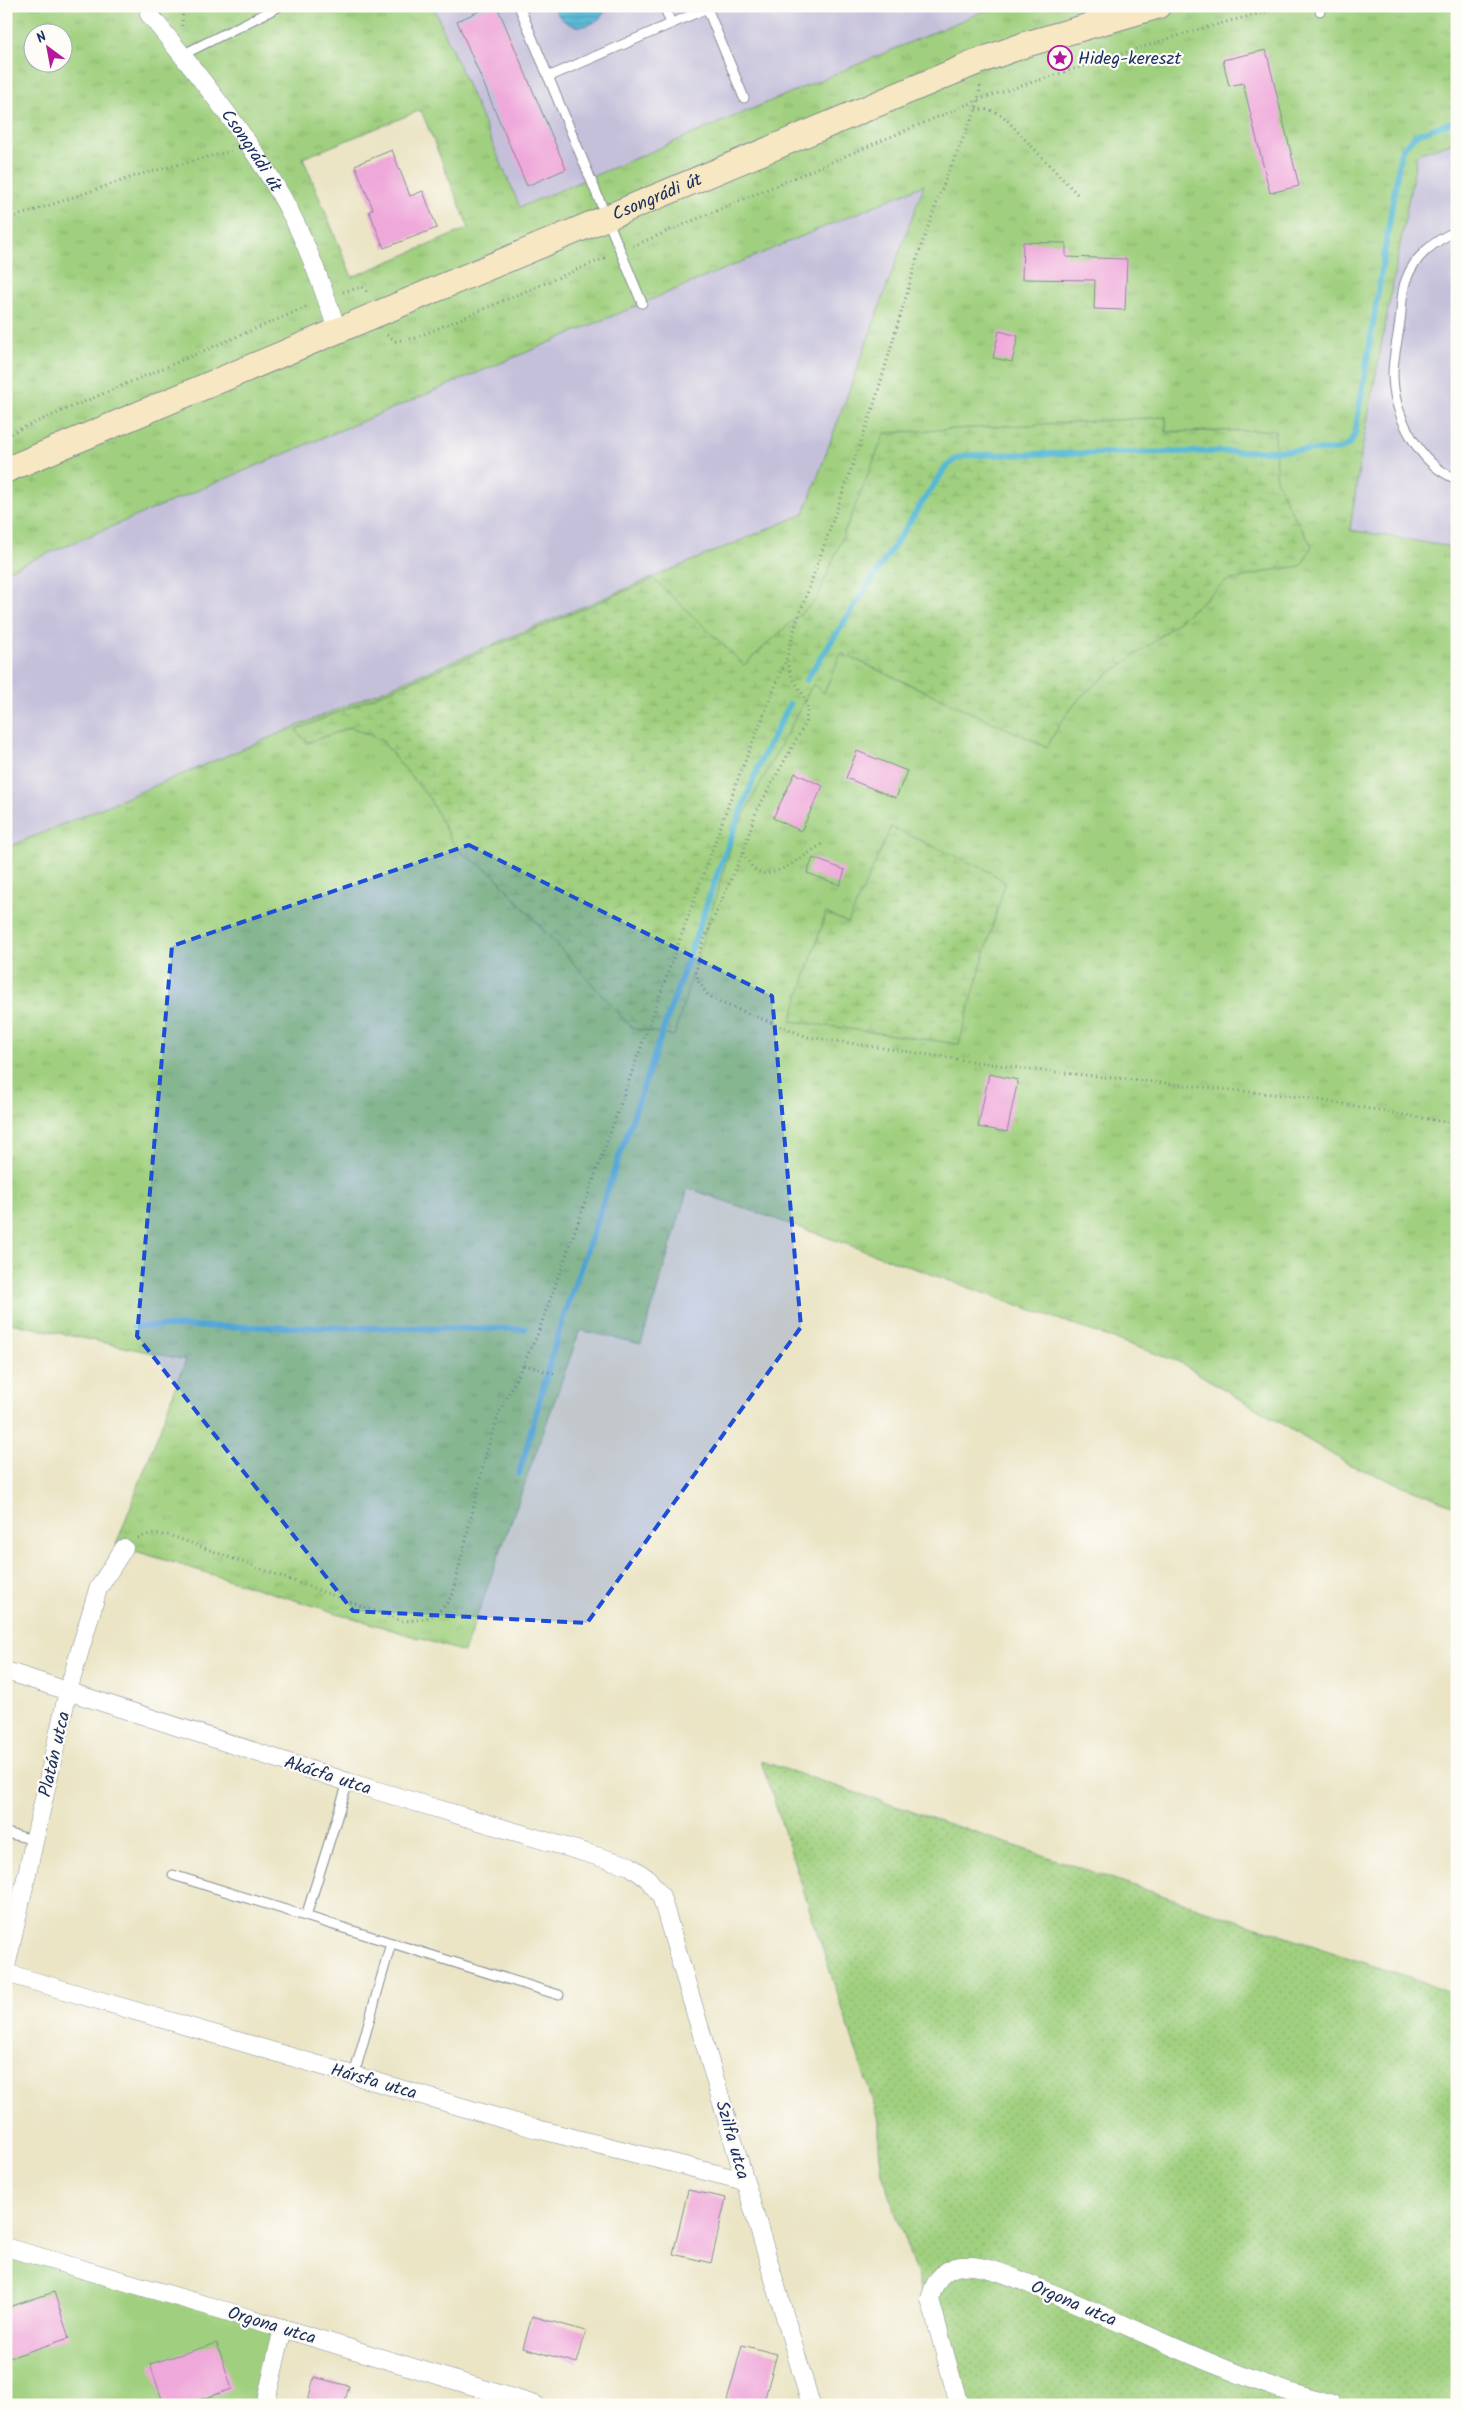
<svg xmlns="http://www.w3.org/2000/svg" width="1463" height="2411" font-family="Kalam,sans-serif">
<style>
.industrial{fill:#c5c0da}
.grass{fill:url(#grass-tufts);stroke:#5e806e;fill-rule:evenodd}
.wetland{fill:url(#wetland-marsh);stroke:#5e806e}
.park{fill:#a0d07f;stroke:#5e806e}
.garden{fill:url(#garden-dots);stroke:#5e806e}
.water{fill:url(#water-rules);stroke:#38749a}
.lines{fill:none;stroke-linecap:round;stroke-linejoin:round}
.stream{stroke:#56b8d5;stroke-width:6}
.building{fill:#efa8da}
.lane-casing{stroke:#838a92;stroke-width:11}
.street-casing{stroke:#838a92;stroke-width:19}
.secondary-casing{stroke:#838a92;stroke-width:27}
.path{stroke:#838a92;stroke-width:3;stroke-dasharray:1 4;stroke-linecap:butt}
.lane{stroke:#fff;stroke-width:9}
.street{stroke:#fff;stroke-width:18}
.secondary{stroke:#f7e8c3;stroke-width:25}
.marked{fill:#1d4ed8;fill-opacity:0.2;stroke:#1d4ed8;stroke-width:4;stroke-dasharray:10 6;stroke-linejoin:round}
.labels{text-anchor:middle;stroke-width:4.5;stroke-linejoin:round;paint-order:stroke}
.poi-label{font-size:18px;fill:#1b2f5e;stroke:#fdfcf7;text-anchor:start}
.street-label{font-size:18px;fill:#1b2f5e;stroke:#fdfcf7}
</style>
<defs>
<pattern id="grass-tufts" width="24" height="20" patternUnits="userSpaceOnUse" patternTransform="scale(1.25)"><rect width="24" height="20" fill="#a0d07f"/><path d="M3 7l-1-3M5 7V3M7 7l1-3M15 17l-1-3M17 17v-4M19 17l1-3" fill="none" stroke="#89b370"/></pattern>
<pattern id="wetland-marsh" width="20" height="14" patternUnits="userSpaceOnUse" patternTransform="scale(1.25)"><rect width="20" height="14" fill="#a0d07f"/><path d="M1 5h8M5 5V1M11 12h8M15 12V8" fill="none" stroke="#89b370"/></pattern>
<pattern id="garden-dots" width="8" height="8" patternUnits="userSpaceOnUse" patternTransform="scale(1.25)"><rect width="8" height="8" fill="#a0d07f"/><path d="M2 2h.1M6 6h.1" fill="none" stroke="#89b370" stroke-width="1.8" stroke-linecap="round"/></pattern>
<pattern id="water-rules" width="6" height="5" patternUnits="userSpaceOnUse" patternTransform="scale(1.25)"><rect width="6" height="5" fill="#56b8d5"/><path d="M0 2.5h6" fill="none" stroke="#4696b0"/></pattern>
</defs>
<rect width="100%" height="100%" fill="#fdfcf7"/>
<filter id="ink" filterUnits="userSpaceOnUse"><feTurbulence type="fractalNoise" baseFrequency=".02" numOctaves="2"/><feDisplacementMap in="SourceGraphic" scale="10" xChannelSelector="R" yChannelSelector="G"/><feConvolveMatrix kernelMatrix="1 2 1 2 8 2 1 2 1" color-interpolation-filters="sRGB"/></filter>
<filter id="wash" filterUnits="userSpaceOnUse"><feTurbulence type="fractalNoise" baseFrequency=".0096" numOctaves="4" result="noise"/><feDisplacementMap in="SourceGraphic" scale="20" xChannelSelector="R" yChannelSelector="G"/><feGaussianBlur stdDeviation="1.12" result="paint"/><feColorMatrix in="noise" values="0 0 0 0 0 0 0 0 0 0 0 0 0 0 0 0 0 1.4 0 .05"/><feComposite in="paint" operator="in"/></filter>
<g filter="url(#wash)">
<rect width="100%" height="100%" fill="#ebe5c6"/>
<!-- industrial -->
<path class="industrial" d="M433 6H996L520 207Z
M1457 141V548L1349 531 1361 454 1417 154Z
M924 184 804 514 6 848V571Z"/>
<!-- grass -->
<path class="grass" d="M6 6H433L520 207 996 6H1457V141L1417 154 1361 454 1350 530 1457 548V1507L1348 1464 1179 1362 688 1188 641 1344 580 1330 464 1652 116 1545 186 1360 6 1322V848L804 514 924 185 6 571ZM32 32H62V62H32ZM421 110 469 228 352 277 303 158Z"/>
<!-- wetland -->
<path class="wetland" d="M1166 417V432L1275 430 1276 479 1289 507 1312 546 1301 566 1272 570 1225 582 1155 641 1103 678 1081 696 1061 722 1047 747 841 653 824 693 813 684 735 832 674 1036 632 1028 493 874 456 849 429 798 381 740 351 727 307 743 296 730 654 579 744 665 817 599 885 433Z
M891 827 990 872 1005 882 959 1044 791 1021 826 913 848 923Z"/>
<!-- park -->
<path class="park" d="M6 2247 283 2328 265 2405H6Z"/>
<!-- garden -->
<path class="garden" d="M761 1761 1457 1994V2405H961L882 2173 879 2149V2120Z"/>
<!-- water -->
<path class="water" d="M553 6H608C596 33 564 33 553 6Z"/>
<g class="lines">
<!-- stream -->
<path class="stream" d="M806 680 945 468 957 458 971 455 1333 450C1345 449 1350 446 1355 434L1401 151 1415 135 1457 120
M134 1326 525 1329
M519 1474 560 1327 723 858 761 760 790 704"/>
</g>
<g id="blocks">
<!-- building -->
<path class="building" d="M491 6H497L566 169 527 186 457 21Z
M1266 50 1299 186 1270 193 1243 83 1229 86 1223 60Z
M392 150 410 196 423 191 437 228 384 248 369 211 373 209 355 165Z
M1023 242 1066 243V257L1127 259 1125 310 1094 309 1095 280 1022 279Z
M999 331 1018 336 1012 362 993 358Z
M857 751 907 771 896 798 846 778Z
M795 773 823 786 801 831 773 818Z
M813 858 845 870 840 885 807 873Z
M989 1074 1018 1080 1007 1132 978 1127Z
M688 2190 726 2198 711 2263 673 2254Z
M54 2292 69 2338 6 2359V2308Z
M532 2316 586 2331 577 2363 523 2348Z
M217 2343 232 2389 184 2405H164L150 2364Z
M742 2345 777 2354 763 2405H726Z
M314 2377 349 2386 344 2405H307Z"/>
</g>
</g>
<g filter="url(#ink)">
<use href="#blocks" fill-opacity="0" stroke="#838a92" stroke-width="1"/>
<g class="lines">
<defs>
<path id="lane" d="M519 6 642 303
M664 6 671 23
M1319 6 1320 11
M707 8 744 98
M182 55 280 6
M548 77 712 6
M1457 231C1435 240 1414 257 1406 280 1401 292 1402 308 1400 321 1398 338 1393 357 1393 374 1393 414 1419 465 1457 479
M6 1833 35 1840
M173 1875 559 1995
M306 1916 348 1782
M354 2075 391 1943"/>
<g id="street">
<path id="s1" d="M149 14C199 76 256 145 292 216 311 253 325 293 338 333"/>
<path d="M6 1671 348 1782 630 1866 648 1879 661 1896 811 2405"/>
<path d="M6 1967 68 1691 98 1589 124 1548"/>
<path d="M6 1973 537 2129 745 2181"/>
<path d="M6 2247 229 2312 536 2405"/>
<path d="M265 2405 283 2328"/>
<path d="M959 2405 930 2299C934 2282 942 2269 961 2266 986 2263 1021 2281 1044 2290 1104 2314 1161 2343 1221 2367 1257 2382 1295 2395 1332 2405"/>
</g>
<g id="secondary">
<path id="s2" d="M6 470 977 62 1027 44 1158 6"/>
</g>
</defs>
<!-- lane casing -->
<use href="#lane" class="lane-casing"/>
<!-- street casing -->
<use href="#street" class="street-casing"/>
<!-- secondary casing -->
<use href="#secondary" class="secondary-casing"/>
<!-- path -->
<path class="path" d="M182 26 183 6
M976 109 990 110 1002 115 1077 194
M6 220 138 175 231 151
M633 246 980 99 1196 30 1288 6
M343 292 362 287 368 293
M387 335 396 341 415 338 607 257
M6 435 309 306
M787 661C789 667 790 674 794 680 804 698 811 700 805 724L756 812 743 852 700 949 696 973 699 983 707 994 719 1002 808 1037 1025 1069 1302 1097 1457 1124
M743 853C747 859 752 869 758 872 774 880 808 853 822 844
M524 1365 555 1374
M138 1538 150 1534 169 1535 402 1621C427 1621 440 1615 453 1594L487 1450 500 1411 537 1336 737 781 786 660 795 627 873 408 920 249 947 175 976 109 981 84"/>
<!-- lane -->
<use href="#lane" class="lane"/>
<!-- street -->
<use href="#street" class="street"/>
<!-- secondary -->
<use href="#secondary" class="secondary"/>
</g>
</g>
<!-- marked area -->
<path class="marked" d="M469 845 772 996 801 1327 587 1623 353 1611 137 1336 172 946Z"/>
<!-- icons -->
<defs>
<symbol id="sight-ring" viewBox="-11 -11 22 22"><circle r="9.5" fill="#fdfcf7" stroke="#b5179e" stroke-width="1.5"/><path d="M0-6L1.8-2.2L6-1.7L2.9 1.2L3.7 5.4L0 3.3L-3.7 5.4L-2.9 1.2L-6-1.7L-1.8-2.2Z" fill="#b5179e"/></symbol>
</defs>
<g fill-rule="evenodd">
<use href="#sight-ring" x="1046" y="44" width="28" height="28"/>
</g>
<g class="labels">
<!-- poi labels -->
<g class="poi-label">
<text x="1078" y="64">Hideg-kereszt</text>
</g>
<!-- street labels -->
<g class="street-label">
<text dy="6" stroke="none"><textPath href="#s1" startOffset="171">Csongrádi út</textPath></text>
<text dy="6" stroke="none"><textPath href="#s2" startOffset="706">Csongrádi út</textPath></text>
<text transform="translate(54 1754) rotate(-77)" y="6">Platán utca</text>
<text transform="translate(328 1775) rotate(18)" y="6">Akácfa utca</text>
<text transform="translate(374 2081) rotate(16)" y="6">Hársfa utca</text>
<text transform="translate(733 2140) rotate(74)" y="6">Szilfa utca</text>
<text transform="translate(1074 2303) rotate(23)" y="6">Orgona utca</text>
<text transform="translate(272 2325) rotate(17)" y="6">Orgona utca</text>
</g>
</g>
<!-- margin -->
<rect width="1463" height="2411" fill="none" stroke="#fdfcf7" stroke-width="25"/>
<!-- north arrow -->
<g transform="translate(48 48) rotate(328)"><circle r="24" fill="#fdfcf7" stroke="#a3aaba"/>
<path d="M0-4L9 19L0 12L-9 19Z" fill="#b5179e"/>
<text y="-8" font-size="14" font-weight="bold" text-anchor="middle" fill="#1b2f5e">N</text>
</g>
</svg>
